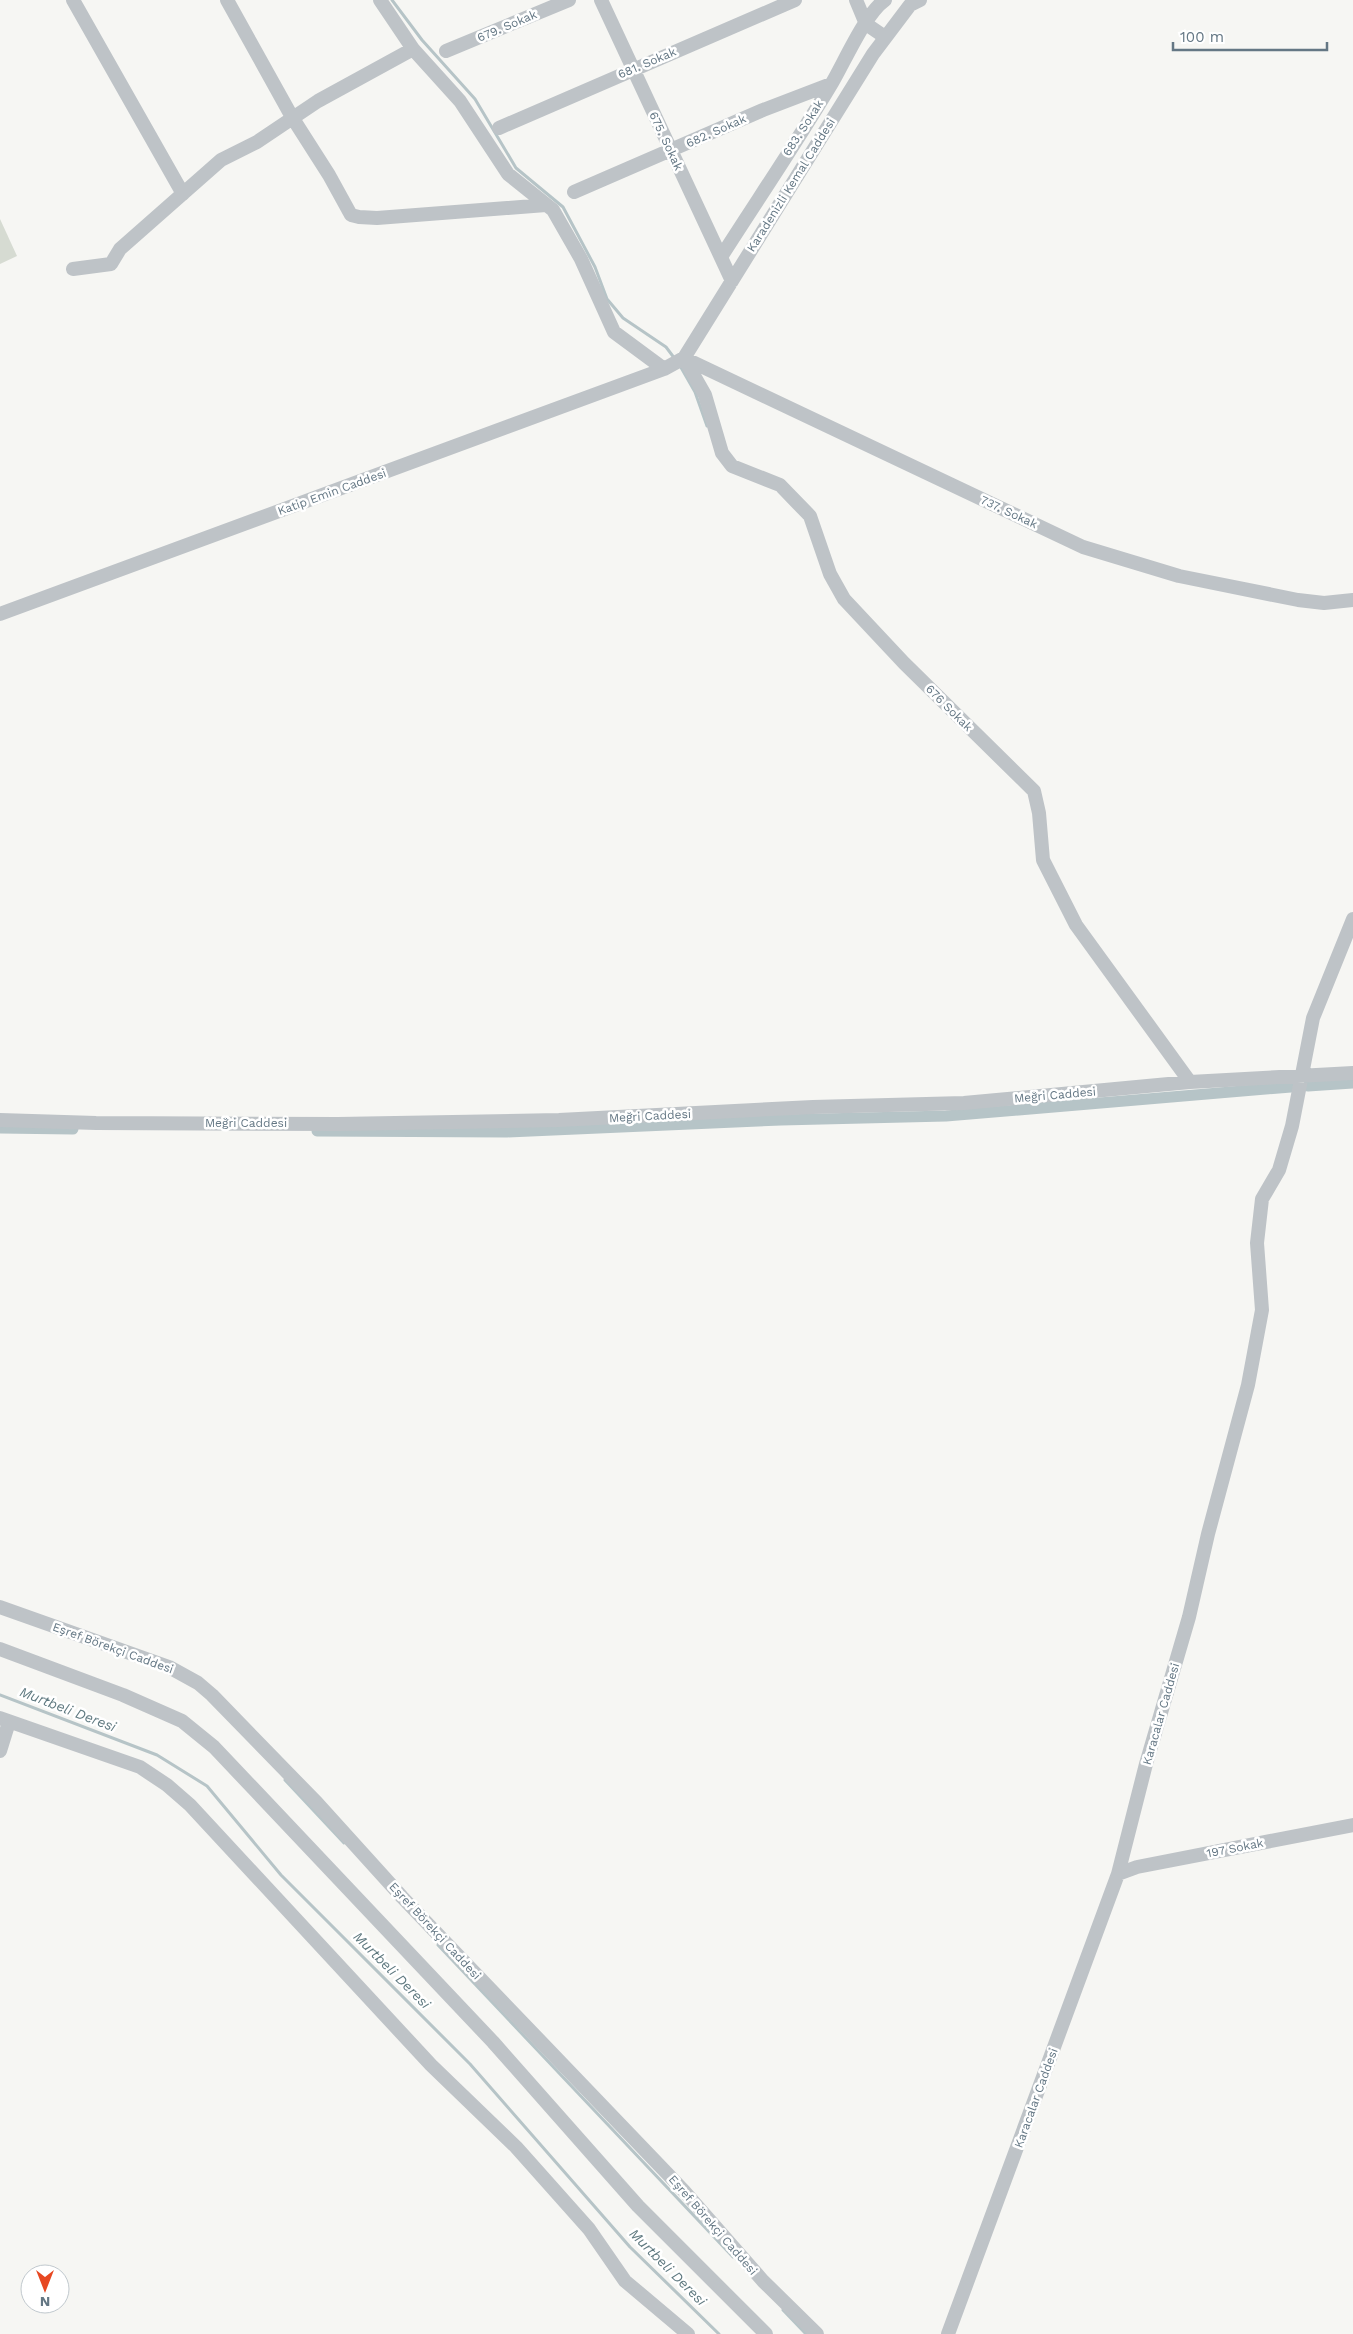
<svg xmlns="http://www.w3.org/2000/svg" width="1353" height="2334" font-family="'Work Sans',sans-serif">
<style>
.pitch{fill:#d6dbd2}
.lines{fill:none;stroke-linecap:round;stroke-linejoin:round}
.stream{stroke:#b6c4c7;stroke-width:3}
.canal{stroke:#b6c4c7;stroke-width:11}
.minor{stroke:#bec3c7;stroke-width:14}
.labels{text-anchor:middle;stroke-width:5;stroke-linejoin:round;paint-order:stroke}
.street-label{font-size:12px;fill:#647784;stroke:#fff}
.water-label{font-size:14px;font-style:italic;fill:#607a81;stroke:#fff}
</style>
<rect width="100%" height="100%" fill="#f6f6f3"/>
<!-- pitch -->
<path class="pitch" d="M0 219 17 256 0 264Z"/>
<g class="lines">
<!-- stream -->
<path class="stream" d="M392 0 422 40 475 99 516 168 563 207 595 267 607 299 623 318 666 347 675 359
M679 364 695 392 707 426
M0 1695 157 1755 207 1786 281 1875 470 2064 630 2247 719 2334
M285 1780 344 1843
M438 1945 733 2257
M783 2310 806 2334"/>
<!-- canal -->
<path class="canal" d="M1308 1086 1353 1083
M0 1128 73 1129
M317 1131 507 1132 781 1120 946 1116 1291 1087"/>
<!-- minor -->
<path class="minor" d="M73 0 183 194
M227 0 292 117 329 175 351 215 359 217 377 218 546 205
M380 0 413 49 460 101 508 174 553 210 581 259 614 332 664 369
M601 0 732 281
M856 0 866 24 885 37
M446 51 569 0
M499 128 795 0
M574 192 763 110 831 84
M721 257C758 199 797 142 832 83 845 61 865 14 885 0
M73 269 111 264 120 249 221 160 257 142 318 101 413 49
M684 358 705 395 722 453 732 466 780 485 810 516 830 574 844 599 904 663 1034 791 1039 813 1043 860 1076 925 1190 1082
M684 358 1083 547 1179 576 1298 600 1324 603 1353 600
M0 614 664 369 684 358 873 54 910 5 920 0
M0 1120 96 1123 338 1124 559 1120 813 1107 964 1103 1190 1082 1353 1073
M0 1607 169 1667 198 1683 212 1695 317 1803 402 1897 684 2191 763 2281 817 2334
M0 1649 123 1695 182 1721 214 1747 493 2042 638 2206 766 2334
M0 1718 140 1767 167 1785 190 1805 431 2065 516 2147 589 2229 625 2281 688 2334
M0 1751 9 1722
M1118 1874 1137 1867 1353 1825
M948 2334 1118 1874 1146 1764 1189 1617 1208 1534 1248 1385 1262 1310 1257 1243 1262 1199 1279 1170 1292 1126 1313 1018 1353 919"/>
</g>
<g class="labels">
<!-- street labels -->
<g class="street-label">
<text transform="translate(507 26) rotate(-23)" y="4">679. Sokak</text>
<text transform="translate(647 63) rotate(-23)" y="4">681. Sokak</text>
<text transform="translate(803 128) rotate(-57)" y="4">683. Sokak</text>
<text transform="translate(716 131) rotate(-24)" y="4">682. Sokak</text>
<text transform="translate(666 141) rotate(65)" y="4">675. Sokak</text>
<text transform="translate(791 185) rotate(-58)" y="4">Karadenizli Kemal Caddesi</text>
<text transform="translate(332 492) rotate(-20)" y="4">Katip Emin Caddesi</text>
<text transform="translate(1009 512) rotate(25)" y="4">737. Sokak</text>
<text transform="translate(949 708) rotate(45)" y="4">676 Sokak</text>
<text transform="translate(1055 1095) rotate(-5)" y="4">Meğri Caddesi</text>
<text transform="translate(650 1116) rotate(-3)" y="4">Meğri Caddesi</text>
<text x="246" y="1127">Meğri Caddesi</text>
<text transform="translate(113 1648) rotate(20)" y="4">Eşref Börekçi Caddesi</text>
<text transform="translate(1161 1714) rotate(-74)" y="4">Karacalar Caddesi</text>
<text transform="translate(1235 1848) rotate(-11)" y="4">197 Sokak</text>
<text transform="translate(435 1931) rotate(47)" y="4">Eşref Börekçi Caddesi</text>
<text transform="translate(1036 2098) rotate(-70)" y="4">Karacalar Caddesi</text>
<text transform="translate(713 2225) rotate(49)" y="4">Eşref Börekçi Caddesi</text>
</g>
<!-- water labels -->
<g class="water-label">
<text transform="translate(68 1709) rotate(21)" y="5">Murtbeli Deresi</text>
<text transform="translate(392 1970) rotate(45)" y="5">Murtbeli Deresi</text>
<text transform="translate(668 2267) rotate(45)" y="5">Murtbeli Deresi</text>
</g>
</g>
<!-- north arrow -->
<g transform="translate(45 2289) rotate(180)"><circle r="24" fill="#ffffff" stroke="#c1c9ce"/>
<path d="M0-4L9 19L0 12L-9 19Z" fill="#e74822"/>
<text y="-8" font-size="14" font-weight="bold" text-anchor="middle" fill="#647784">N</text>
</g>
<!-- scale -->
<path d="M1173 42v8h154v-8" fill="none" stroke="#647784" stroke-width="2.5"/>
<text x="1180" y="42" font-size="15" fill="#647784" stroke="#ffffff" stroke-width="4" paint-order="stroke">100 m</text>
</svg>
